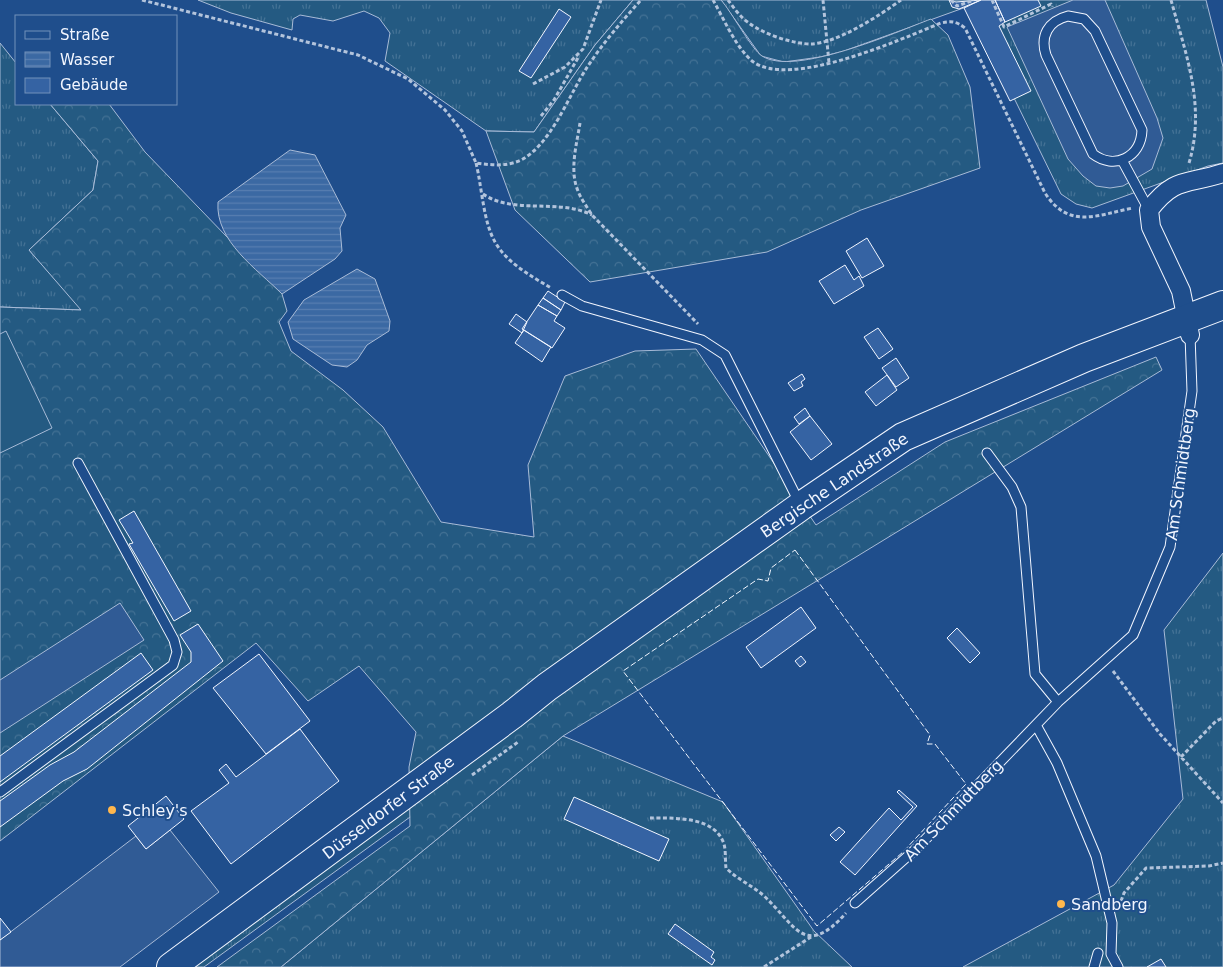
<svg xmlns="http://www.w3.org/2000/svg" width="1223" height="967" font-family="'DejaVu Sans',sans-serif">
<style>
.grass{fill:url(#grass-tufts);stroke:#a8bbd7}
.forest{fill:url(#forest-crowns);stroke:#a8bbd7}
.pitch{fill:#245a82;stroke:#a8bbd7}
.parking{fill:#305b95;stroke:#a8bbd7}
.water{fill:url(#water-rules);stroke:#a8bbd7}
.building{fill:#3563a3;stroke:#f2f6ff}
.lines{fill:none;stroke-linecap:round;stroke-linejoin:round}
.lane-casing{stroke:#f2f6ff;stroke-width:11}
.street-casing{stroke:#f2f6ff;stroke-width:20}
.primary-casing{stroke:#f2f6ff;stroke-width:30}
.path{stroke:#b3c4dc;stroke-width:3;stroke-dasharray:4 2.5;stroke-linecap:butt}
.lane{stroke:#1f4e8c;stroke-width:9}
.street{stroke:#1f4e8c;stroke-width:18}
.primary{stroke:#1f4e8c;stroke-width:28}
.fence{stroke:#f2f6ff;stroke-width:1;stroke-dasharray:6 2.5;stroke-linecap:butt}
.poi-dot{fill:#ffb74d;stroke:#1f4e8c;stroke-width:2}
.labels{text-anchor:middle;stroke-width:4;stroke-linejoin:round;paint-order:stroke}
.street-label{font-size:16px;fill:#f2f6ff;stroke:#1f4e8c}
.poi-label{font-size:16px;fill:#f2f6ff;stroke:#1f4e8c;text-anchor:start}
</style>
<defs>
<pattern id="grass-tufts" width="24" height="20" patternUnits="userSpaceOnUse" patternTransform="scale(1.25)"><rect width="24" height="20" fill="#245a82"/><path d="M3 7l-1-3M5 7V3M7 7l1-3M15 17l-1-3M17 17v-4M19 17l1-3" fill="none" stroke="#447295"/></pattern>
<pattern id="forest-crowns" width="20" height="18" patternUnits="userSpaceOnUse" patternTransform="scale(1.25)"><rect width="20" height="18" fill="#245a82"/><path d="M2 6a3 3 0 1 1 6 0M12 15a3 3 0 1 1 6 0" fill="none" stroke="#447295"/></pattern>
<pattern id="water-rules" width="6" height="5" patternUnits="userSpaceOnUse" patternTransform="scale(1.25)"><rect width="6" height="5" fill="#3b69a3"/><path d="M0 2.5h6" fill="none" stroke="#587fb1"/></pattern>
</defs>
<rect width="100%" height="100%" fill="#1f4e8c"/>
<!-- grass -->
<path class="grass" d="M198 0H633L595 45 534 132 486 131 385 61 390 33 379 18 364 11 333 21 300 15 293 19 292 30 231 13Z
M721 0H1206L1223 67V163L1208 166 1092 208 1076 204 1061 194 969 6 844 51 820 57 784 62 761 56Z
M0 43 16 63V104H50L98 161 93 190 29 250 82 310 0 307Z
M1223 553V967H963L1114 885 1183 799 1164 630Z
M563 736 723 802 814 931 852 967H281Z
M509 745 204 967H189L402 809Z"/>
<!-- forest -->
<path class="forest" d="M633 0H721C731 11 752 50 762 56 795 77 896 32 931 19L948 35 970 87 980 168 861 210 767 252 590 282 515 210 486 131 534 132 595 45Z
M50 104H109L145 152 282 294 287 311 279 322 291 351 343 390 383 427 441 522 534 537 528 465 565 376 635 351 696 349 816 525 945 442 1156 357 1162 370 563 736 281 967H217L410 826 409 767 416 732 359 666 308 701 256 643 0 841V307L81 310 29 250 93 190 98 161Z"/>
<!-- pitch -->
<path class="pitch" d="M6 331 52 428 0 453V334Z"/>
<!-- parking -->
<path class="parking" d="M1073 0H1105L1157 118 1163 138 1152 169 1123 186 1110 188 1096 186 1083 176 1068 159 1007 27Z
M120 603 144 640 0 733V680Z
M170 830 219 892 120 967H0V940L136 836 146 849Z"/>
<!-- water -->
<path class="water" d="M290 150 315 155 346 215 340 228 342 251 335 259 282 294C257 269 215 241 218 202Z
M357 269 375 279 390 321 389 331 367 345 357 360 347 367 332 365 293 339 288 322 304 300Z"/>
<!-- building -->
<path class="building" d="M949 0 956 2 981 0 959 9 952 7Z
M981 0H995L1005 22 999 26 1031 91 1010 101 964 8Z
M995 0H1038L1041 6 1005 22Z
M559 9 571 17 531 78 519 71Z
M867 238 884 266 862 278 846 251Z
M845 265 854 280 859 276 864 286 834 304 819 281Z
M548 291 565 302 561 310 543 298Z
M543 298 561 310 557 316 538 305Z
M538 305 557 316 554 321 565 328 552 348 522 329Z
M516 314 527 322 522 333 509 324Z
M878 328 893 349 879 359 864 337Z
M524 330 551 347 542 362 515 343Z
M896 358 909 378 896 387 882 368Z
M802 374 805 379 801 382 803 386 794 391 788 383Z
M887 375 897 390 876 406 865 392Z
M805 408 810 416 799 424 794 417Z
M810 416 832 444 811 460 790 432Z
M134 511 191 611 174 621 129 544 133 543 119 520Z
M801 607 816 628 761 668 746 647Z
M198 624 223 661 87 769 63 781 0 827V801L50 765 74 752 191 662V652L180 635Z
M957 628 980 653 970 663 947 638Z
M141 653 153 670 0 782V756Z
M259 654 310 721 266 754 213 688Z
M801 656 806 662 800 667 795 661Z
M300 729 339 781 231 864 191 811 229 783 219 770 226 764 236 777Z
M899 790 917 806 855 875 840 862 889 808 901 820 913 807 897 792Z
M166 796 184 819 146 849 128 826Z
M574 797 669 839 659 861 564 819Z
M839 827 845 832 836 841 830 835Z
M0 918 11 932 0 940Z
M675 924 714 952 711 957 715 960 712 965 668 934Z
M1161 959 1166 967H1147Z"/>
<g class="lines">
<defs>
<path id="lane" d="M1068 16 1084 19 1095 31 1142 130C1141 158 1114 170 1093 154L1046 55C1040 36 1048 21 1068 16Z
M1122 160 1149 210
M562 295 582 306 702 340 725 355 800 504
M987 453 1012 487 1021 507 1035 674 1058 702
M1036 725 1057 763 1096 856 1112 923 1111 954 1118 967
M0 792 173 665 177 652 174 640 78 463
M855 903 918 847 1058 702 1133 635 1170 547 1192 391 1190 335
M1094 967 1098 953"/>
<path id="street" d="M1190 335 1181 291 1151 227 1149 210C1175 176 1187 185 1223 173"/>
<path id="primary" d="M171 967 512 715 547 687 801 506 903 437 1084 358 1223 305"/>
</defs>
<!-- lane casing -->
<use href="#lane" class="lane-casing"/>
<!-- street casing -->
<use href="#street" class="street-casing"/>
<!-- primary casing -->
<use href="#primary" class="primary-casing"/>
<!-- path -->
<path class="path" d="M142 0 358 55 408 79 445 110 462 131 476 163C491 165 506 167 521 160 552 144 569 94 588 66 603 43 622 21 641 0
M713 0C724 19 735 46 752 61 789 90 901 39 941 23 951 21 956 21 965 28L1045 193C1069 230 1097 215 1133 208
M728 0C734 8 740 17 749 23 763 34 793 44 811 44 838 43 880 15 901 0
M823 0 829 63
M951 0 957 6 974 0
M992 0 1004 27 1051 4 1052 7
M1171 0C1186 55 1206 106 1189 163
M533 84 565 67 583 49 601 0
M541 116 554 100 579 56
M580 123C577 143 569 170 578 191 581 199 587 207 592 215L698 324
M476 163C482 187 483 221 495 242 507 263 531 276 551 288
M483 194C514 215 558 198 592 215
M1113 671 1160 734 1223 803
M1181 757 1216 721 1223 718
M472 775 518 742
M650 818C674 818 715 816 724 844 726 851 725 861 726 868 737 879 751 885 763 895 795 924 804 960 846 913
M1121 901 1124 893 1146 868 1209 866 1223 863
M764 967 811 937"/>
<!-- lane -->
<use href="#lane" class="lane"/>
<!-- street -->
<use href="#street" class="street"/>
<!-- primary -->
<use href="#primary" class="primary"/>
<!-- fence -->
<path class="fence" d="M795 550 930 735 927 744H935L966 784 903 852 817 926 623 671 758 579 768 581 771 568Z"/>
</g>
<!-- markers -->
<g class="poi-dot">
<circle cx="112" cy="810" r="5"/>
<circle cx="1061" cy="904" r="5"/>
</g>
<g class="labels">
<!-- street labels -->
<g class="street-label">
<text transform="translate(1180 474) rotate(-82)" y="6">Am Schmidtberg</text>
<text transform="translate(834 485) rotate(-34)" y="6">Bergische Landstraße</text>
<text transform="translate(388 807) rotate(-37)" y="6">Düsseldorfer Straße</text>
<text transform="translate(953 810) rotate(-46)" y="6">Am Schmidtberg</text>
</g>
<!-- poi labels -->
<g class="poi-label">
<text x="122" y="816">Schley's</text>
<text x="1071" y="910">Sandberg</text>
</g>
</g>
<!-- legend -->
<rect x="15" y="15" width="162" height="90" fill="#1f4e8c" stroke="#7391ba"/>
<rect x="25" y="31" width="25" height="8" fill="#1f4e8c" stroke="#7391ba"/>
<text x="60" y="40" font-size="15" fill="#f2f6ff">Straße</text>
<rect x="25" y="52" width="25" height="15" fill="url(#water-rules)" stroke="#7391ba"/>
<text x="60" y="65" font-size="15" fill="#f2f6ff">Wasser</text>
<rect x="25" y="78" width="25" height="15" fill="#3563a3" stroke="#7391ba"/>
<text x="60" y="90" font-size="15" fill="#f2f6ff">Gebäude</text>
</svg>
